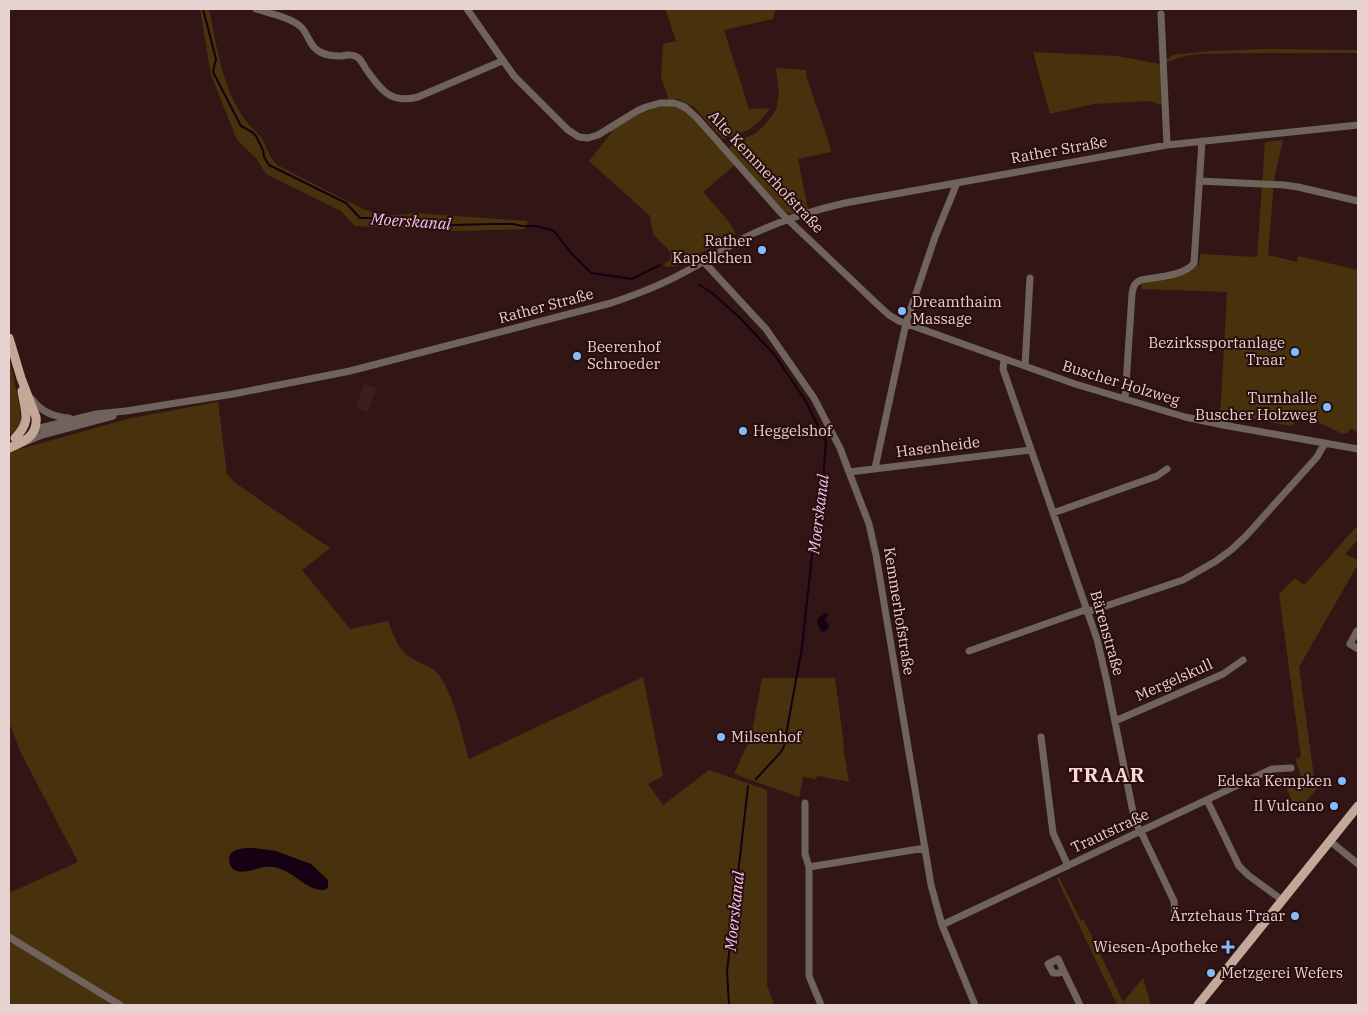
<svg xmlns="http://www.w3.org/2000/svg" width="1367" height="1014" font-family="'IBM Plex Serif',serif">
<style>
.built{fill:#3f1d1c}
.green{fill:#48320d}
.water{fill:#150014}
.lines{fill:none;stroke-linecap:round;stroke-linejoin:round}
.stream{stroke:#150014;stroke-width:2}
.minor{stroke:#70635c;stroke-width:7}
.major{stroke:#c3a798;stroke-width:9}
.poi-dot{fill:#82bcfa;stroke:#280d0c;stroke-width:2}
.labels{text-anchor:middle;stroke-width:4;stroke-linejoin:round;paint-order:stroke}
.street-label{font-size:15px;fill:#e6d2d0;stroke:#280d0c}
.poi-label{font-size:15px;fill:#e6d2d0;stroke:#280d0c;text-anchor:end}
.water-label{font-size:16px;font-style:italic;fill:#f6c1f0;stroke:#280d0c}
.district-label{font-size:20px;font-weight:bold;letter-spacing:1px;fill:#fed6d3;stroke:#280d0c}
</style>
<rect width="100%" height="100%" fill="#321615"/>
<!-- built -->
<path class="built" d="M365 384 377 388 368 412 355 407Z"/>
<!-- green -->
<path class="green" d="M200 9H209C217 47 222 89 246 121 250 126 255 130 259 135 267 144 268 157 277 165L363 209C380 215 395 217 412 213L528 221 525 229 453 231 355 226 341 211 266 174 256 158 237 140 211 75Z
M665 9H775L773 19 724 30 749 109 770 108C757 128 745 133 723 139L694 107 678 99 669 100 661 77 663 44 676 41Z
M1265 49 1358 50V53H1265L1198 54 1185 56 1166 62V59L1170 58 1172 55 1212 51Z
M1033 52 1117 56 1160 64 1162 105 1151 101 1094 104 1050 114Z
M776 68 806 70 807 79 827 136 831 152 798 159 808 209 792 214 782 211 729 149 732 144 756 133 764 126 776 110 779 92Z
M660 106C667 106 674 105 680 108 695 114 723 151 735 165L703 192 725 217 736 233 678 266 666 267 664 264 670 260 671 255 668 249 653 234 650 216 589 161 611 133V131C626 120 642 111 660 106Z
M1283 140 1274 180 1268 255 1297 262 1298 256 1358 270V433L1351 428 1347 433 1343 434 1314 420 1312 422 1298 415 1292 426 1228 415V419L1220 418 1227 292 1142 289 1141 284 1186 274 1193 270 1196 266 1199 265 1200 254 1257 257 1265 142Z
M9 355 20 408 21 422 18 430 9 435Z
M218 402 227 474 234 482 330 548 302 570 350 629 388 621C393 634 398 650 410 657 419 663 433 667 439 675 455 698 461 732 469 759L643 677 663 776 648 784 663 805 709 770 767 790V985L774 1005H9V893L78 862 21 753 9 722V452L131 418Z
M1358 525V539L1345 554 1358 560V564L1299 667 1314 777 1318 787 1304 804H1293L1283 779 1294 780 1301 776 1295 759 1301 757 1279 594 1295 578 1304 585Z
M762 678H835L844 745 843 746 849 782 819 776 817 775 816 779 803 777 799 797 734 774 749 741 755 736 752 732Z
M1059 877 1081 921 1084 920 1123 1002 1143 978 1151 1005H1117L1057 879Z"/>
<!-- water -->
<path class="water" d="M826 613 828 614 825 620 829 625C828 629 826 631 823 632L820 630 817 623 818 618Z
M254 848 276 851 311 864 328 880V887L325 890C308 891 298 876 283 870 278 867 271 866 264 867 255 869 234 878 230 864 225 848 243 848 254 848Z"/>
<g class="lines">
<!-- stream -->
<path class="stream" d="M203 9 216 59 213 72 241 126 252 132 256 136 263 150 264 157 269 165 346 203 360 218H384L454 225 492 224H513L522 226H534L549 229 555 232 571 253 591 273 632 279 660 265
M699 285 711 292 739 317 774 354 805 400 826 442 820 520 812 555 802 647 784 746 781 752 756 779
M729 1005 727 971 748 786"/>
<!-- minor -->
<path class="minor" d="M256 9C269 13 293 18 302 28 309 36 310 47 320 52 326 55 332 56 339 56 345 56 351 53 357 57 361 59 364 66 366 69 381 90 390 104 418 97L502 61
M467 9 514 76 568 130 579 137 588 138 598 135 637 111 646 107 660 103H674L680 105 686 108 697 118 781 213 878 305 889 315 899 321 1075 384 1185 417 1223 425 1358 449
M1161 14 1167 145
M1199 181 1284 185 1298 187 1358 201
M704 262 766 329 814 398 840 448 849 472 869 524 876 555 931 885 942 925 975 1005
M1004 360 1003 369 1097 639 1107 682 1135 822 1143 836 1174 901 1175 916
M1025 366 1030 278
M32 399C41 412 53 417 69 418
M1125 399 1132 294C1133 287 1134 283 1141 280 1156 277 1185 276 1194 263L1202 141
M36 429 96 414 126 411 233 394 350 371 611 303C635 295 659 286 681 274 703 263 723 249 744 238 776 222 810 211 845 203L1167 145 1358 125
M25 442 42 435 113 416
M875 468 906 323 935 237 957 183
M849 472 1031 450
M1053 513 1157 476 1167 469
M1358 632 1357 631 1350 644 1358 649
M969 651 1082 611 1094 610 1183 580 1216 561 1231 550 1246 536 1317 457 1325 443
M1115 721 1223 674 1243 660
M1041 737 1053 833 1068 866
M1207 800 1239 866 1248 875 1282 900
M805 803V854L809 867V976L821 1005
M1330 841 1358 864
M809 867 925 848
M942 925 1272 769 1291 768
M9 937 120 1005
M1063 971 1059 973H1053L1048 964 1058 959 1080 1005"/>
<!-- major -->
<path class="major" d="M9 338 21 378 36 417C38 436 24 442 9 448
M15 438C32 421 25 412 22 391
M1198 1005 1358 806"/>
</g>
<!-- markers -->
<g class="poi-dot">
<circle cx="762" cy="250" r="5"/>
<circle cx="902" cy="311" r="5"/>
<circle cx="1295" cy="352" r="5"/>
<circle cx="577" cy="356" r="5"/>
<circle cx="1327" cy="407" r="5"/>
<circle cx="743" cy="431" r="5"/>
<circle cx="721" cy="737" r="5"/>
<circle cx="1342" cy="781" r="5"/>
<circle cx="1334" cy="806" r="5"/>
<circle cx="1295" cy="916" r="5"/>
<path d="M1225.5 939.5h5v5h5v5h-5v5h-5v-5h-5v-5h5z"/>
<circle cx="1211" cy="973" r="5"/>
</g>
<g class="labels">
<!-- street labels -->
<g class="street-label">
<text transform="translate(1059 150) rotate(-10)" y="5">Rather Straße</text>
<text transform="translate(766 172) rotate(47)" y="5">Alte Kemmerhofstraße</text>
<text transform="translate(546 306) rotate(-15)" y="5">Rather Straße</text>
<text transform="translate(1121 383) rotate(17)" y="5">Buscher Holzweg</text>
<text transform="translate(938 447) rotate(-7)" y="5">Hasenheide</text>
<text transform="translate(899 611) rotate(81)" y="5">Kemmerhofstraße</text>
<text transform="translate(1107 633) rotate(74)" y="5">Bärenstraße</text>
<text transform="translate(1174 680) rotate(-24)" y="5">Mergelskull</text>
<text transform="translate(1110 831) rotate(-25)" y="5">Trautstraße</text>
</g>
<!-- poi labels -->
<g class="poi-label">
<text x="752" y="246">Rather<tspan x="752" dy="17">Kapellchen</tspan></text>
<text x="912" y="307" text-anchor="start">Dreamthaim<tspan x="912" dy="17">Massage</tspan></text>
<text x="1285" y="348">Bezirkssportanlage<tspan x="1285" dy="17">Traar</tspan></text>
<text x="587" y="352" text-anchor="start">Beerenhof<tspan x="587" dy="17">Schroeder</tspan></text>
<text x="1317" y="403">Turnhalle<tspan x="1317" dy="17">Buscher Holzweg</tspan></text>
<text x="753" y="436" text-anchor="start">Heggelshof</text>
<text x="731" y="742" text-anchor="start">Milsenhof</text>
<text x="1332" y="786">Edeka Kempken</text>
<text x="1324" y="811">Il Vulcano</text>
<text x="1285" y="921">Ärztehaus Traar</text>
<text x="1218" y="952">Wiesen-Apotheke</text>
<text x="1221" y="978" text-anchor="start">Metzgerei Wefers</text>
</g>
<!-- water labels -->
<g class="water-label">
<text transform="translate(411 221) rotate(4)" y="6">Moerskanal</text>
<text transform="translate(818 514) rotate(-83)" y="6">Moerskanal</text>
<text transform="translate(734 911) rotate(-84)" y="6">Moerskanal</text>
</g>
<!-- district labels -->
<g class="district-label">
<text x="1107" y="782">TRAAR</text>
</g>
</g>
<!-- border -->
<rect width="1367" height="1014" fill="none" stroke="#e6d2d0" stroke-width="20"/>
</svg>
